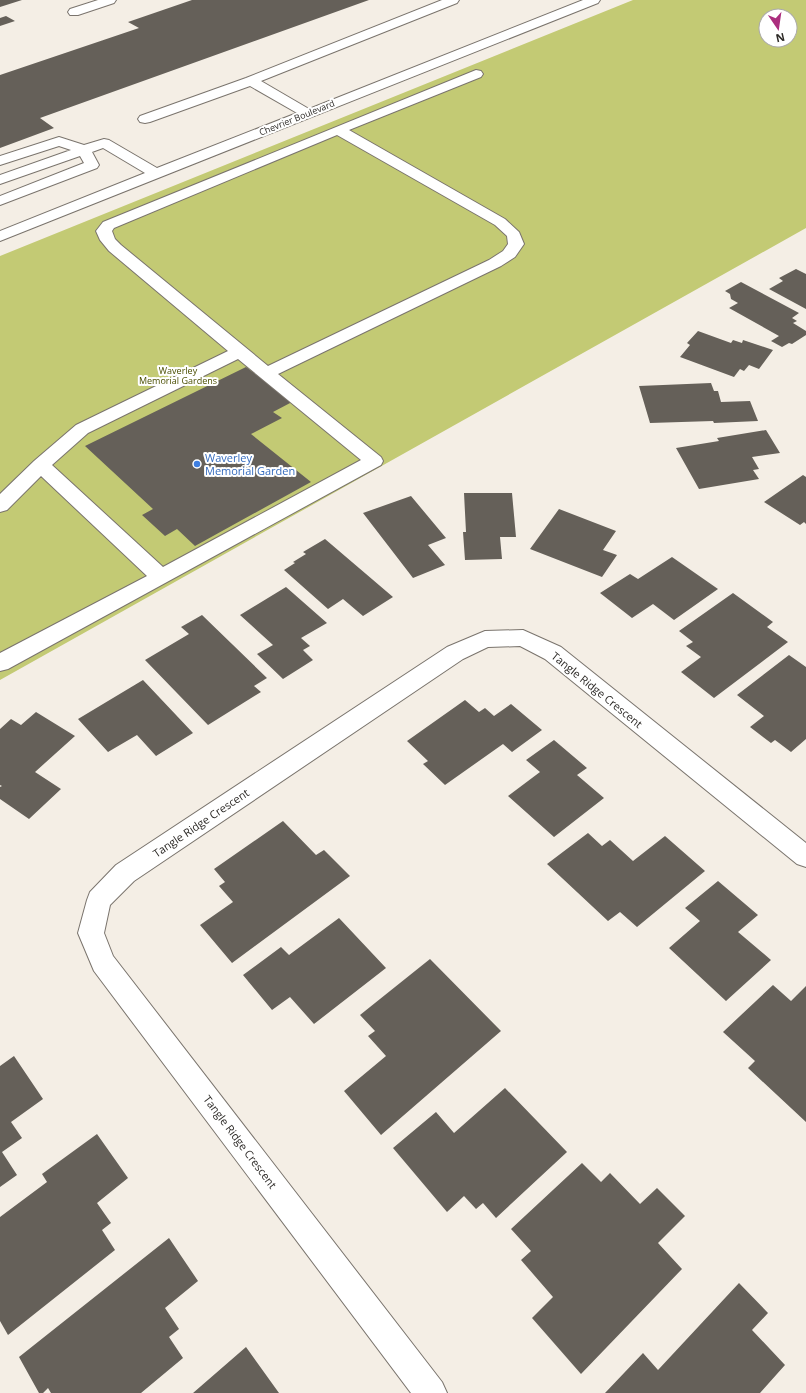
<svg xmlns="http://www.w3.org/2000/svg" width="806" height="1393" font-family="'Open Sans',sans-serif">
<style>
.green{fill:#c3ca74;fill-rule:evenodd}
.building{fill:#656059}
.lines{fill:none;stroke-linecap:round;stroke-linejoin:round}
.minor-casing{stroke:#7a746d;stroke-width:2}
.minor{fill:#fff;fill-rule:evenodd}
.shop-dot{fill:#3f7fe0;stroke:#fff;stroke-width:1.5}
.labels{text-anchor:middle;stroke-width:4;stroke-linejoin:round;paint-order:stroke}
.far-street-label{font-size:9px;fill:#2d2a27;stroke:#fff}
.far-park-label{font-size:9px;fill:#4a4e00;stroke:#fff}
.shop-label{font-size:11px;fill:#366cbe;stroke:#fff;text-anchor:start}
.street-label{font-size:11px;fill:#2d2a27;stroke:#fff}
</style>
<rect width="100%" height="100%" fill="#f4eee5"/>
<!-- green -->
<path class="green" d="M633 0H806V228L0 680V256ZM766 16H790V40H766Z"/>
<!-- building -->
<path class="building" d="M0 0H22L0 7Z
M192 0H369L40 118 54 128 0 148V75L139 28 128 22Z
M6 16 15 21 0 26V18Z
M796 269 806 274V309L769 289 783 281 779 278Z
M741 282 799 313 792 318 797 321 793 323 806 331V335L792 344 789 343 782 347 771 341 779 336 729 308 738 303 731 299 730 294 725 291Z
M698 331 731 343 733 340 742 343 743 340 773 350 759 369 749 365 744 371 740 369 734 377 680 357 690 345 687 343Z
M246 367 292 402 273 412 282 418 251 434 311 482 195 546 177 529 165 536 142 515 153 509 85 446Z
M711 383 714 391H718L721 402 750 401 758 421 714 423 713 421 650 423 639 386Z
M766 430 780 453 752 457 759 469 753 470 759 479 699 489 676 448 719 441 717 438Z
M803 475 806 477V524L804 522 800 525 764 502Z
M464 493H512L516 537H500L502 559 465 560 463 532H466Z
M411 496 446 538 428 545 445 565 413 578 363 513Z
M559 509 616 531 603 550 617 555 602 577 530 549Z
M325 539 393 597 363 616 343 599 328 609 284 570 295 563 293 562 306 554 303 552Z
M672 557 718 589 674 620 653 604 632 618 600 593 630 574 638 579Z
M286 587 327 623 301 638 310 646 303 650 313 660 283 679 257 654 273 645 240 615Z
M733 593 773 622 767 627 788 642 714 698 681 672 701 657 686 646 693 642 679 631Z
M202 615 267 678 254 686 261 692 208 725 145 660 189 634 181 627Z
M789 655 806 667V739L791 752 775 740 771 743 750 727 764 716 737 695Z
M143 680 193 733 156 756 137 735 108 752 78 719Z
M465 700 479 712 485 708 494 716 511 704 542 730 512 752 503 744 445 785 423 764 428 761 407 741Z
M36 712 75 736 35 772 61 789 29 819 0 799V787L2 786 0 785V729L11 719 21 725Z
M554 740 587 768 577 775 604 798 554 837 508 796 540 772 526 760Z
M283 821 316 855 324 850 350 876 232 963 200 925 233 902 219 886 225 882 214 869Z
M588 833 602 846 610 840 633 861 665 836 705 871 637 927 620 912 608 921 547 864Z
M718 881 758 915 738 932 771 960 726 1001 669 948 700 921 685 908Z
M339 918 386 968 314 1024 290 997 272 1010 243 975 281 947 289 955Z
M430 959 501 1031 381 1135 344 1091 386 1056 368 1036 375 1031 360 1015Z
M773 985 791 1001 806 986V1122L748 1068 755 1061 723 1032Z
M14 1056 43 1099 11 1122 22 1138 2 1152 17 1175 0 1187V1066Z
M505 1088 567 1152 496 1218 483 1203 476 1209 464 1196 447 1212 393 1148 436 1112 454 1133Z
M97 1134 128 1178 97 1203 111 1223 102 1230 115 1250 8 1335 0 1321V1217L47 1182 42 1174Z
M582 1163 601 1182 610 1173 640 1204 657 1188 685 1216 658 1243 682 1269 581 1374 532 1318 553 1297 521 1260 531 1251 511 1229Z
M169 1238 198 1281 165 1308 179 1329 169 1337 183 1358 141 1393H51L48 1388 43 1393H39L19 1357Z
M739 1283 768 1313 752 1330 785 1365 760 1393H605L643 1353 658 1370Z
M246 1347 279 1393H193Z"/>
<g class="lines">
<defs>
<path id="minor" d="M98 0H116L114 3 78 15H70L68 12 70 9Z
M442 0H459L457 3 261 81 309 109 583 0H600L598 3 0 241V231L145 173 103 148 92 152 99 165 97 168 0 205V196L84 163 80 156 0 184V175L71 150 59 146 0 165V156L59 137 84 145 104 139 109 140 157 168 297 113 250 86 150 122 145 123 140 122 138 119 140 116 246 78Z
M476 70 481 71 483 74 481 77 349 130 505 219 519 232 524 244 515 257 501 266 278 374 381 457 383 461 381 465 8 669 0 671V653L147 576 41 476 7 510 0 512V494L34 461 76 425 228 351 109 251 100 240 96 231 103 222ZM337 135 495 225 507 236 508 244 503 251 489 260 268 366 121 245 115 239 112 231 114 228ZM238 359 361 460 163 567 52 465 88 433Z
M523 630 561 647 806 843V867L797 864 545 659 520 646 488 647 463 659 134 881 110 905 104 933 113 956 442 1382 447 1393H411L94 971 78 933 87 900 90 892 116 865 447 647 485 631Z"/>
</defs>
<!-- minor casing -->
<use href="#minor" class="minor-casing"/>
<!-- minor -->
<use href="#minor" class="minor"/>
</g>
<!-- markers -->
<circle class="shop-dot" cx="197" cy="464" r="4"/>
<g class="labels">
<!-- far-street labels -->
<g class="far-street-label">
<text transform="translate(297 118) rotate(-22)" y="3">Chevrier Boulevard</text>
</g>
<!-- far-park labels -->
<g class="far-park-label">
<text x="178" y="374">Waverley<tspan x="178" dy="10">Memorial Gardens</tspan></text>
</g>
<!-- shop labels -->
<g class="shop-label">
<text x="205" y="462">Waverley<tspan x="205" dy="13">Memorial Garden</tspan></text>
</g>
<!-- street labels -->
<g class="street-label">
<text transform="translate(597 690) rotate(39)" y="4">Tangle Ridge Crescent</text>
<text transform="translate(201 823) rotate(-34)" y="4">Tangle Ridge Crescent</text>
<text transform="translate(240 1142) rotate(53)" y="4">Tangle Ridge Crescent</text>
</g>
</g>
<!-- north arrow -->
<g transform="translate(778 28) rotate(167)"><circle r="19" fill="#ffffff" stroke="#abaaa9"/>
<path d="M0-3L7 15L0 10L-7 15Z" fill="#ab2e7e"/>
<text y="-6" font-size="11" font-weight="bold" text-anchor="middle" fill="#2d2a27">N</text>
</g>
</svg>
